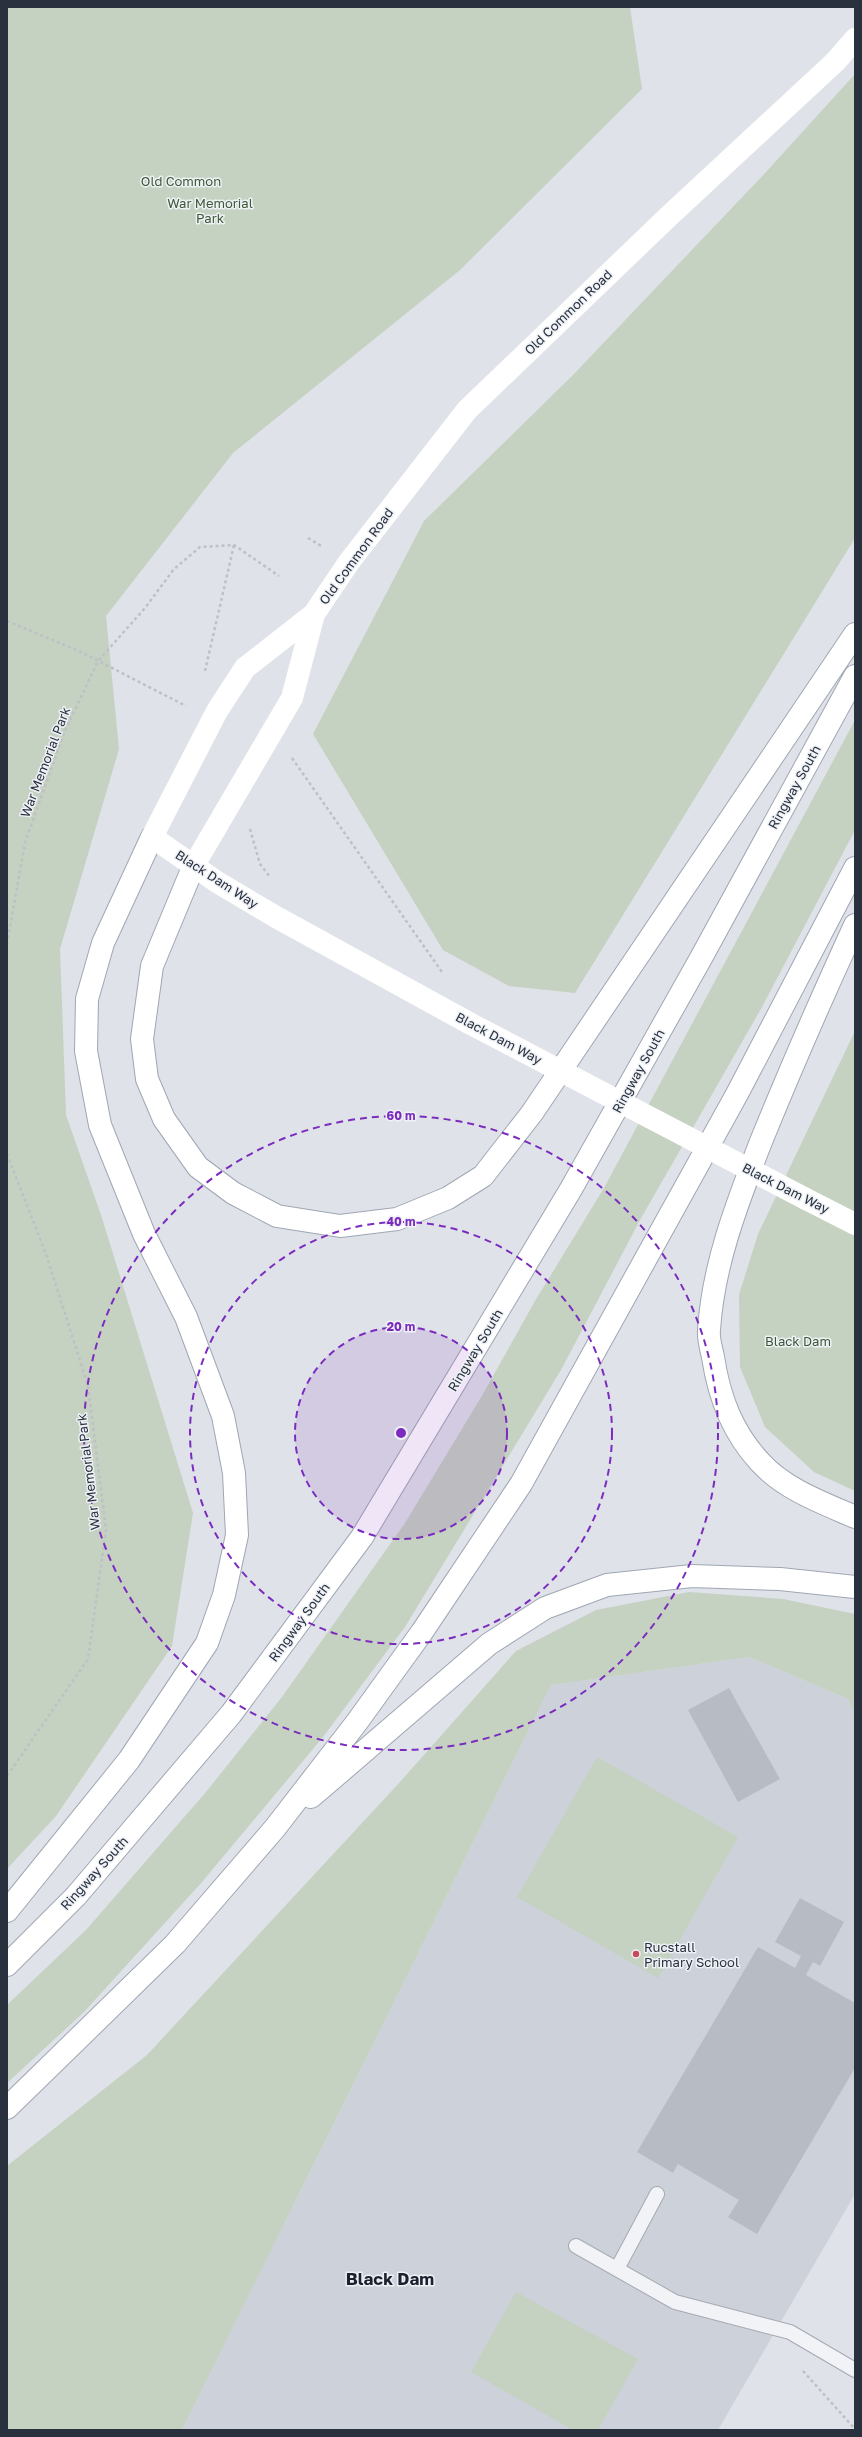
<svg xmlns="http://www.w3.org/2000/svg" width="862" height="2437" font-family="'Golos Text',sans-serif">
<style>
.built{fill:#cdd1da}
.green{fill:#c5d1c1}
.building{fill:#b7bcc4}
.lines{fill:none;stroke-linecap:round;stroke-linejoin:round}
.lane-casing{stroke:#a5a9b2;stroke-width:16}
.primary-casing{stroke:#9fa7b3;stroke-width:24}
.path{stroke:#bec0c6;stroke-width:2.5;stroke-dasharray:3 3;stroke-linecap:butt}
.lane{stroke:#f2f3f6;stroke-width:14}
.secondary{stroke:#fff;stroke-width:22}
.primary{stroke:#fff;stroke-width:22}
.secondary-bridge{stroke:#fff;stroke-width:22}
.ring{fill:none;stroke:#7b2cbf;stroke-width:2;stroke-dasharray:7 5}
.poi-dot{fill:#c8495b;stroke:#eef1f5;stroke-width:1.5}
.labels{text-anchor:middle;stroke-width:3;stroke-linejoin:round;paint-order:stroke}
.park-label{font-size:13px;fill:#3d5937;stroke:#eef1f5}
.street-label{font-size:13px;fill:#29303e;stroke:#eef1f5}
.poi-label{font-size:13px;fill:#29303e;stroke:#eef1f5;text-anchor:start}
.district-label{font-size:17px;font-weight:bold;fill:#1b212f;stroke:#eef1f5}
.centre{fill:#7b2cbf;stroke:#eef1f5;stroke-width:2}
.ring-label{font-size:12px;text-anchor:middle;font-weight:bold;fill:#7b2cbf;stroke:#eef1f5;stroke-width:3;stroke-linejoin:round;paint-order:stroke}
</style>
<rect width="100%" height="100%" fill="#dfe2e8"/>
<!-- built -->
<path class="built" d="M749 1657 848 1699 855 1714V2194L718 2430H182L551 1685Z"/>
<!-- green -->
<path class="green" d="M7 7H630L642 89 460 270 233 453 106 616 119 749 60 949 66 1115 102 1218 193 1513 172 1646 56 1816 7 1869Z
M855 74V538L575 993 509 986 443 950 313 734 424 521 574 374 767 171Z
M855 720V830L762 1007 640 1220 561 1370 405 1627 323 1737 202 1882 84 2012 7 2083V2005L86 1930 206 1792 282 1697 405 1523 483 1394 535 1301 604 1188Z
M855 1031V1491L814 1472 765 1427 740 1367 739 1295 758 1234Z
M689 1592 783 1599 855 1614V1714L848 1699 749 1657 551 1685 182 2430H7V2166L147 2055 400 1782 516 1651 596 1610Z
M597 1757 738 1837 658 1978 517 1897Z
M516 2292 638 2359 598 2430H573L471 2372Z"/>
<!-- building -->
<path class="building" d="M729 1688 780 1779 738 1802 688 1710Z
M800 1898 844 1922 820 1966 813 1962 806 1975 855 2003V2068L757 2234 728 2217 739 2200 678 2164 673 2173 637 2152 758 1947 795 1968 801 1956 775 1942Z"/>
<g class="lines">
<defs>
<path id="lane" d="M576 2246 675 2302 790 2332 855 2370
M617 2269 657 2194"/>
<path id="primary" d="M194 865 152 966 142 1039 147 1079 164 1119 198 1167 233 1193 277 1216 340 1226 397 1219 448 1198 483 1176 532 1113 855 634
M855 925C822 997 790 1070 760 1144 737 1204 713 1265 709 1330 708 1338 711 1348 713 1357 719 1397 732 1432 760 1462 784 1489 823 1503 855 1517
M311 1797 489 1644 545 1608 607 1585 692 1576 780 1579 855 1587
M7 1911 129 1760 207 1643 224 1595 237 1535 234 1473 223 1416 186 1317 144 1234 100 1125 86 1051 87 999 103 943 152 837
M7 1965 76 1896 231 1714 362 1537 571 1189 701 958 855 676
M7 2108 175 1944 275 1828 357 1722 422 1632 521 1484 737 1094 855 868"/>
</defs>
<!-- lane casing -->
<use href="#lane" class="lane-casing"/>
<!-- primary casing -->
<use href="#primary" class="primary-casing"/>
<!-- path -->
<path class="path" d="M308 538 323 547
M7 621 79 651 186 706
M205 671 234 545
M292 758 442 972
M250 829 260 864 270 877
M7 944 25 843 64 733 98 661 145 608 174 569 200 547 234 545 279 576
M7 1154 46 1254 88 1386 106 1530 88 1659 7 1776
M803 2371 855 2429"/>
<!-- lane -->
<use href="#lane" class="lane"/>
<!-- secondary -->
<path class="secondary" d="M194 865 292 698 314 614
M469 1023 276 917 217 882 152 837 217 711 245 668 314 614 349 562 467 410 668 217 836 61 855 39
M806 1199 855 1224"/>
<!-- primary -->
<use href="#primary" class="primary"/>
<!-- secondary-bridge -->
<path class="secondary-bridge" d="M469 1023 806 1199"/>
</g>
<!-- distance rings -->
<circle cx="401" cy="1433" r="106" fill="#7b2cbf" fill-opacity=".12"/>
<g class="ring">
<circle cx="401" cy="1433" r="106"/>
<circle cx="401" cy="1433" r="211"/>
<circle cx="401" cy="1433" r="317"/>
</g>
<!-- markers -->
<circle class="poi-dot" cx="636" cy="1954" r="4"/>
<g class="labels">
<!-- park labels -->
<g class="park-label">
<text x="181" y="186">Old Common</text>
<text x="210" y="208">War Memorial<tspan x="210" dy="15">Park</tspan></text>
<text x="798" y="1346">Black Dam</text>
</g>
<!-- street labels -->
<g class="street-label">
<text transform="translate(568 312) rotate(-44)" y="5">Old Common Road</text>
<text transform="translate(356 556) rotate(-54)" y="5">Old Common Road</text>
<text transform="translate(45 762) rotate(-69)" y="5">War Memorial Park</text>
<text transform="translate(794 787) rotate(-61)" y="5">Ringway South</text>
<text transform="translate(217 879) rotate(33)" y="5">Black Dam Way</text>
<text transform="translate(499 1038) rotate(28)" y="5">Black Dam Way</text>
<text transform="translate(638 1071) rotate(-61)" y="5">Ringway South</text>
<text transform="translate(786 1188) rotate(27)" y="5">Black Dam Way</text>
<text transform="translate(475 1350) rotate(-59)" y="5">Ringway South</text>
<text transform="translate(88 1472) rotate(-97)" y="5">War Memorial Park</text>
<text transform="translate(299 1622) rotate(-54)" y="5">Ringway South</text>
<text transform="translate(94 1873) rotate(-48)" y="5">Ringway South</text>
</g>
<!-- poi labels -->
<g class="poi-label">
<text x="644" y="1952">Rucstall<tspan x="644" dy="15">Primary School</tspan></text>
</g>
<!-- district labels -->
<g class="district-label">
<text x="390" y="2285">Black Dam</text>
</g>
</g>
<circle cx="401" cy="1433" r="6" class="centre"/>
<g class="ring-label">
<text x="401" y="1120">60 m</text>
<text x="401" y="1226">40 m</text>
<text x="401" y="1331">20 m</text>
</g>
<!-- border -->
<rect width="862" height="2437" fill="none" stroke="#29303e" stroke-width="16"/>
</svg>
